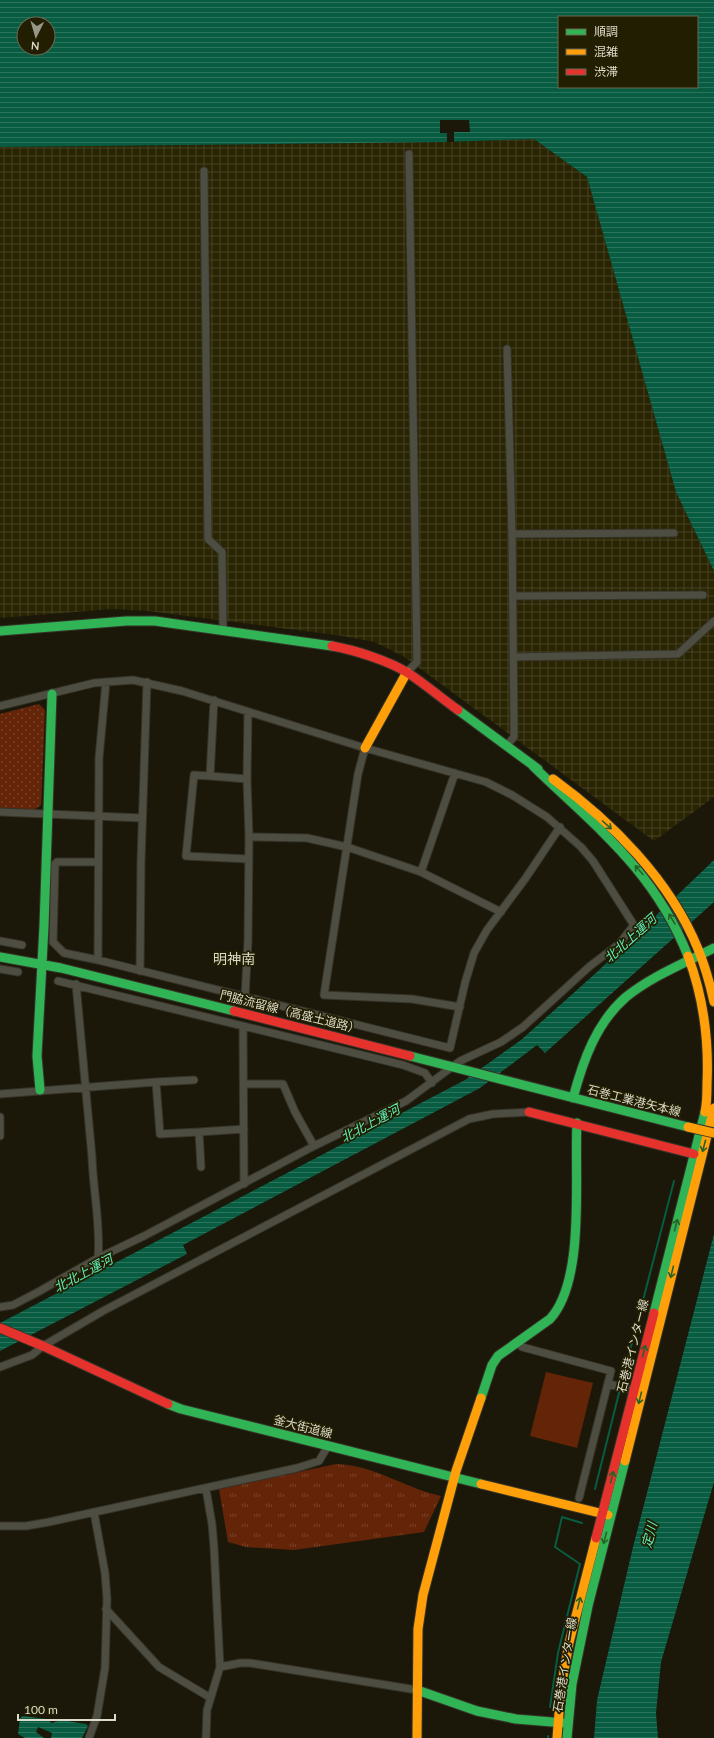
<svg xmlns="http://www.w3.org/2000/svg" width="714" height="1738" font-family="Lato,'Noto Sans JP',sans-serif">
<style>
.industrial{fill:url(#industrial-grid)}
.grass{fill:url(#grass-tufts)}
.park{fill:url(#park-dots)}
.pitch{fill:#632407}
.water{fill:url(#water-rules);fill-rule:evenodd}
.pier{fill:#1b1809}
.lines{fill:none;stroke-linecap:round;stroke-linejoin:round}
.stream{stroke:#075c41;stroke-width:2}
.street-casing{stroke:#363429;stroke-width:9}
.fast-casing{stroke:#363429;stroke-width:11}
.slow-casing{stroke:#363429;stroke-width:11}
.jam-casing{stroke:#363429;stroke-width:11}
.street{stroke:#4e4d41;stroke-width:7}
.fast{stroke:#30b455;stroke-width:9}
.slow{stroke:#ff9f0a;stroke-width:9}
.jam{stroke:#e5322d;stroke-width:9}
.slow-bridge-casing{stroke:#363429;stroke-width:11;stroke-linecap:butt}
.slow-bridge{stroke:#ff9f0a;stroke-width:9}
.oneway{stroke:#286227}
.labels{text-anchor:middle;stroke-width:3.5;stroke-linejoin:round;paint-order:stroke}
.street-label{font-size:12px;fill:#dcdac9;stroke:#221e02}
.water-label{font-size:13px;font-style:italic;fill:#60edb8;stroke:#221e02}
.quarter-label{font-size:14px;fill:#dcdac9;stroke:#221e02}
</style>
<defs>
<pattern id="industrial-grid" width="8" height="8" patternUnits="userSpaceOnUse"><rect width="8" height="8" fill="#292401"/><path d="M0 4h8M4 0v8" fill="none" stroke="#474325"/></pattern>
<pattern id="grass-tufts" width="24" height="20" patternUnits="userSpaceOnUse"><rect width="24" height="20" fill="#632407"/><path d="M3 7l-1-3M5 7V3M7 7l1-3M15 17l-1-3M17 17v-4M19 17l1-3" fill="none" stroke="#79432a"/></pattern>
<pattern id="park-dots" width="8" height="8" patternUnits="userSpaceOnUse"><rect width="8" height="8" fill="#632407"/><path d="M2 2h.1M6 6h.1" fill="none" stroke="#79432a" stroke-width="1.8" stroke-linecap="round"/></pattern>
<pattern id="water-rules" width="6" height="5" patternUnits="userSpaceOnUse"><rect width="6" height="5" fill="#075c41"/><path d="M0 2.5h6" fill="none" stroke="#2b735b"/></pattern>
</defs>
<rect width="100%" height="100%" fill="#1b1809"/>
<!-- industrial -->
<path class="industrial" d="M534 139 587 177 676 492 714 571V797L654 841 403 656 374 642 343 636 148 611 112 609 0 618V147L447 142Z"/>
<!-- grass -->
<path class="grass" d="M336 1464C375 1465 404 1488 441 1496L424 1532 294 1550 246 1547 228 1542 219 1489Z"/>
<!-- park -->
<path class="park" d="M39 704 45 710 41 805 34 810 0 808V714Z"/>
<!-- pitch -->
<path class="pitch" d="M546 1372 593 1383 577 1448 530 1436Z"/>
<!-- water -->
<path class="water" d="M0 0H714V571L676 492 587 177 534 139 447 142 0 147ZM559 17H697V87H559ZM24 24H48V48H24Z
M714 860V902L545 1053 537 1045 480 1088 183 1245 187 1254 0 1351V1323L465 1080 521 1040 597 972Z
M714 1234V1482L661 1662 656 1713 658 1738H594L597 1700 633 1547Z
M23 1716 46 1719 52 1723 61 1720 86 1724 88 1726 82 1738H51L52 1733 38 1727 36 1732 44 1738H25L18 1734 20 1718Z"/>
<!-- pier -->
<path class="pier" d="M440 120H469L470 132H454V142H447V133H440Z"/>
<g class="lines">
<!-- stream -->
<path class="stream" d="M621 1385 674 1181
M595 1489 620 1389
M550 1707 558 1653 580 1564 555 1547 562 1517 582 1523
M548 1738V1736"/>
<defs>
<path id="street" d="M204 171 208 539 222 552 223 629
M512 534 674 533
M513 596 703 595
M514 657 678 654 714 621
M407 672 417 662 409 154
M214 700 210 776 194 775 186 856 248 859
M0 706 94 683 133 680 182 691 365 748 486 782 512 795 547 817 581 847 593 861 637 930
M506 746 514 737V723L512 534 507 349
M365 748 358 774 324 995 412 999 460 1007
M210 776 247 779
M0 812 142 818
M249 837 307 838 347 847 421 872 501 912
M98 862H57L55 864 53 942 64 953 98 960 450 1048 465 983 474 953 487 930 525 879 560 827
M421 872 455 773
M0 941 22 945
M98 960 99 758 106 682
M0 969 18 972
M140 971 141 861 147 682
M58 981 403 1065 425 1073 432 1083
M76 984 92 1157C93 1191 101 1225 98 1258
M245 997 248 941 249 837 247 779 248 712
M243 1026 244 1184
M194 1080 156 1082 160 1134 199 1132
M244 1084H283L295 1112 314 1146
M0 1094 156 1082
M0 1117V1136
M201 1167 199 1132 244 1129
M0 1307 13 1305 38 1292 98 1258 144 1236 314 1146 406 1101 460 1061 501 1042 523 1027 590 966 619 944 634 925
M517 1342 522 1347 611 1371 579 1498
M0 1367 32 1355 43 1346 103 1311 469 1119 493 1114 529 1112
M609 1384 634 1390
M206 1489 212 1524 214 1547 220 1667 207 1710 206 1738
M0 1526H26L49 1522 297 1468 319 1461 328 1446
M106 1609 159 1667 209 1697
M220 1667 240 1663H250L417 1690
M89 1738 97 1716 105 1668 107 1599 105 1573 94 1512"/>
<path id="fast" d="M0 631 126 621H155L332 646
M458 710 538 769
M533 766C597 828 654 870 688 956
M0 957 61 968 234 1011
M410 1056 688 1127
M40 1090 37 1056 44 926 52 694
M573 1098C583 1061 596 1023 626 997 652 976 685 963 714 948
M654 1313 705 1112
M481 1398 492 1365 498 1356 550 1319C586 1280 574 1175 577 1123
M168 1404 181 1409 481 1484
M417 1690 477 1711 516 1719 564 1723
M567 1738 572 1684 588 1606 625 1461"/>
<path id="slow" d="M365 748 407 672
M553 779C612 822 670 880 698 949 705 966 710 984 714 1002
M688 956C703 996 709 1041 707 1084 707 1093 707 1103 705 1112
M625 1461 714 1108
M481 1484 608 1515
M417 1738 418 1629 423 1595 456 1471 481 1398
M557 1738 561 1688 569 1643 596 1538"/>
<path id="jam" d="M332 646C355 650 389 661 408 673 425 684 441 698 458 710
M234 1011 410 1056
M529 1112 694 1154
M0 1328 43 1346 168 1404
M596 1538 654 1313"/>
</defs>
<!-- street casing -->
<use href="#street" class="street-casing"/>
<!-- fast casing -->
<use href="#fast" class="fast-casing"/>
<!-- slow casing -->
<use href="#slow" class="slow-casing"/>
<!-- jam casing -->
<use href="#jam" class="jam-casing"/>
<!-- street -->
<use href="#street" class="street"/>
<!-- fast -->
<use href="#fast" class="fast"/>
<!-- slow -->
<use href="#slow" class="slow"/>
<!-- jam -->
<use href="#jam" class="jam"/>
<defs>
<path id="slow-bridge" d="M688 1127 714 1133"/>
</defs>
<!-- slow-bridge casing -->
<use href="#slow-bridge" class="slow-bridge-casing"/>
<!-- slow-bridge -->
<use href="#slow-bridge" class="slow-bridge"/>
</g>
<!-- one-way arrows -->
<defs><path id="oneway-shaft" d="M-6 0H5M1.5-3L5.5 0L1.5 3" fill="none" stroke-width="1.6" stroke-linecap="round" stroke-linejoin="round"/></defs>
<g class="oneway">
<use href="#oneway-shaft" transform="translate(607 825) rotate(42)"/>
<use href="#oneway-shaft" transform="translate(639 870) rotate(-132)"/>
<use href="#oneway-shaft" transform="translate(672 919) rotate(-121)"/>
<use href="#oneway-shaft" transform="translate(704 1146) rotate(105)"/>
<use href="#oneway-shaft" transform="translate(676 1225) rotate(-76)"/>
<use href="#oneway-shaft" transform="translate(672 1272) rotate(104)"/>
<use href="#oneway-shaft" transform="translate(644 1351) rotate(-76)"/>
<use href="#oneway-shaft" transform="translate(640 1398) rotate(104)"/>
<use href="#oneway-shaft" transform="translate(612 1477) rotate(-76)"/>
<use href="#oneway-shaft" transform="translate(605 1538) rotate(105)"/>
<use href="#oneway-shaft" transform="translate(579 1603) rotate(-76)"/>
</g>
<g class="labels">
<!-- street labels -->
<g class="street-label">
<text transform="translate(290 1012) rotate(14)" y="4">門脇流留線（高盛土道路）</text>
<text transform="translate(634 1101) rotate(14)" y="4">石巻工業港矢本線</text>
<text transform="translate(633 1346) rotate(-76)" y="4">石巻港インター線</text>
<text transform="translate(303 1427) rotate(14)" y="4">釜大街道線</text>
<text transform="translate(565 1665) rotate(-81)" y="4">石巻港インター線</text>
</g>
<!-- water labels -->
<g class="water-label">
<text transform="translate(630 938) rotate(-42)" y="5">北北上運河</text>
<text transform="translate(370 1123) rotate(-28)" y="5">北北上運河</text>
<text transform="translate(83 1273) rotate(-28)" y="5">北北上運河</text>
<text transform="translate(649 1535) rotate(-75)" y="5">定川</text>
</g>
<!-- quarter labels -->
<g class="quarter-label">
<text x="234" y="964">明神南</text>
</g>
</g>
<!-- legend -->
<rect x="558" y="16" width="140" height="72" fill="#221e02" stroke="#6c6952"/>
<rect x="566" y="29" width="20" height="6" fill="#30b455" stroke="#6c6952"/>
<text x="594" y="36" font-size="12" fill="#dcdac9">順調</text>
<rect x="566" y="49" width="20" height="6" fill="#ff9f0a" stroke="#6c6952"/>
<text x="594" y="56" font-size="12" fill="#dcdac9">混雑</text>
<rect x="566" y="69" width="20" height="6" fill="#e5322d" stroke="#6c6952"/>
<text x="594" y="76" font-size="12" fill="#dcdac9">渋滞</text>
<!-- north arrow -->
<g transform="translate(36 36) rotate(185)"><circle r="19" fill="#221e02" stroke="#6c6952"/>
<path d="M0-3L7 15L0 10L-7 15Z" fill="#989686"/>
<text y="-6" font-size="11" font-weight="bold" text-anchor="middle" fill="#dcdac9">N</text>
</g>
<!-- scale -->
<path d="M18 1714v6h97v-6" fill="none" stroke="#dcdac9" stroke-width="2"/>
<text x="24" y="1714" font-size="12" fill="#dcdac9" stroke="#221e02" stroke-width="3" paint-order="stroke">100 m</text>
</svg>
